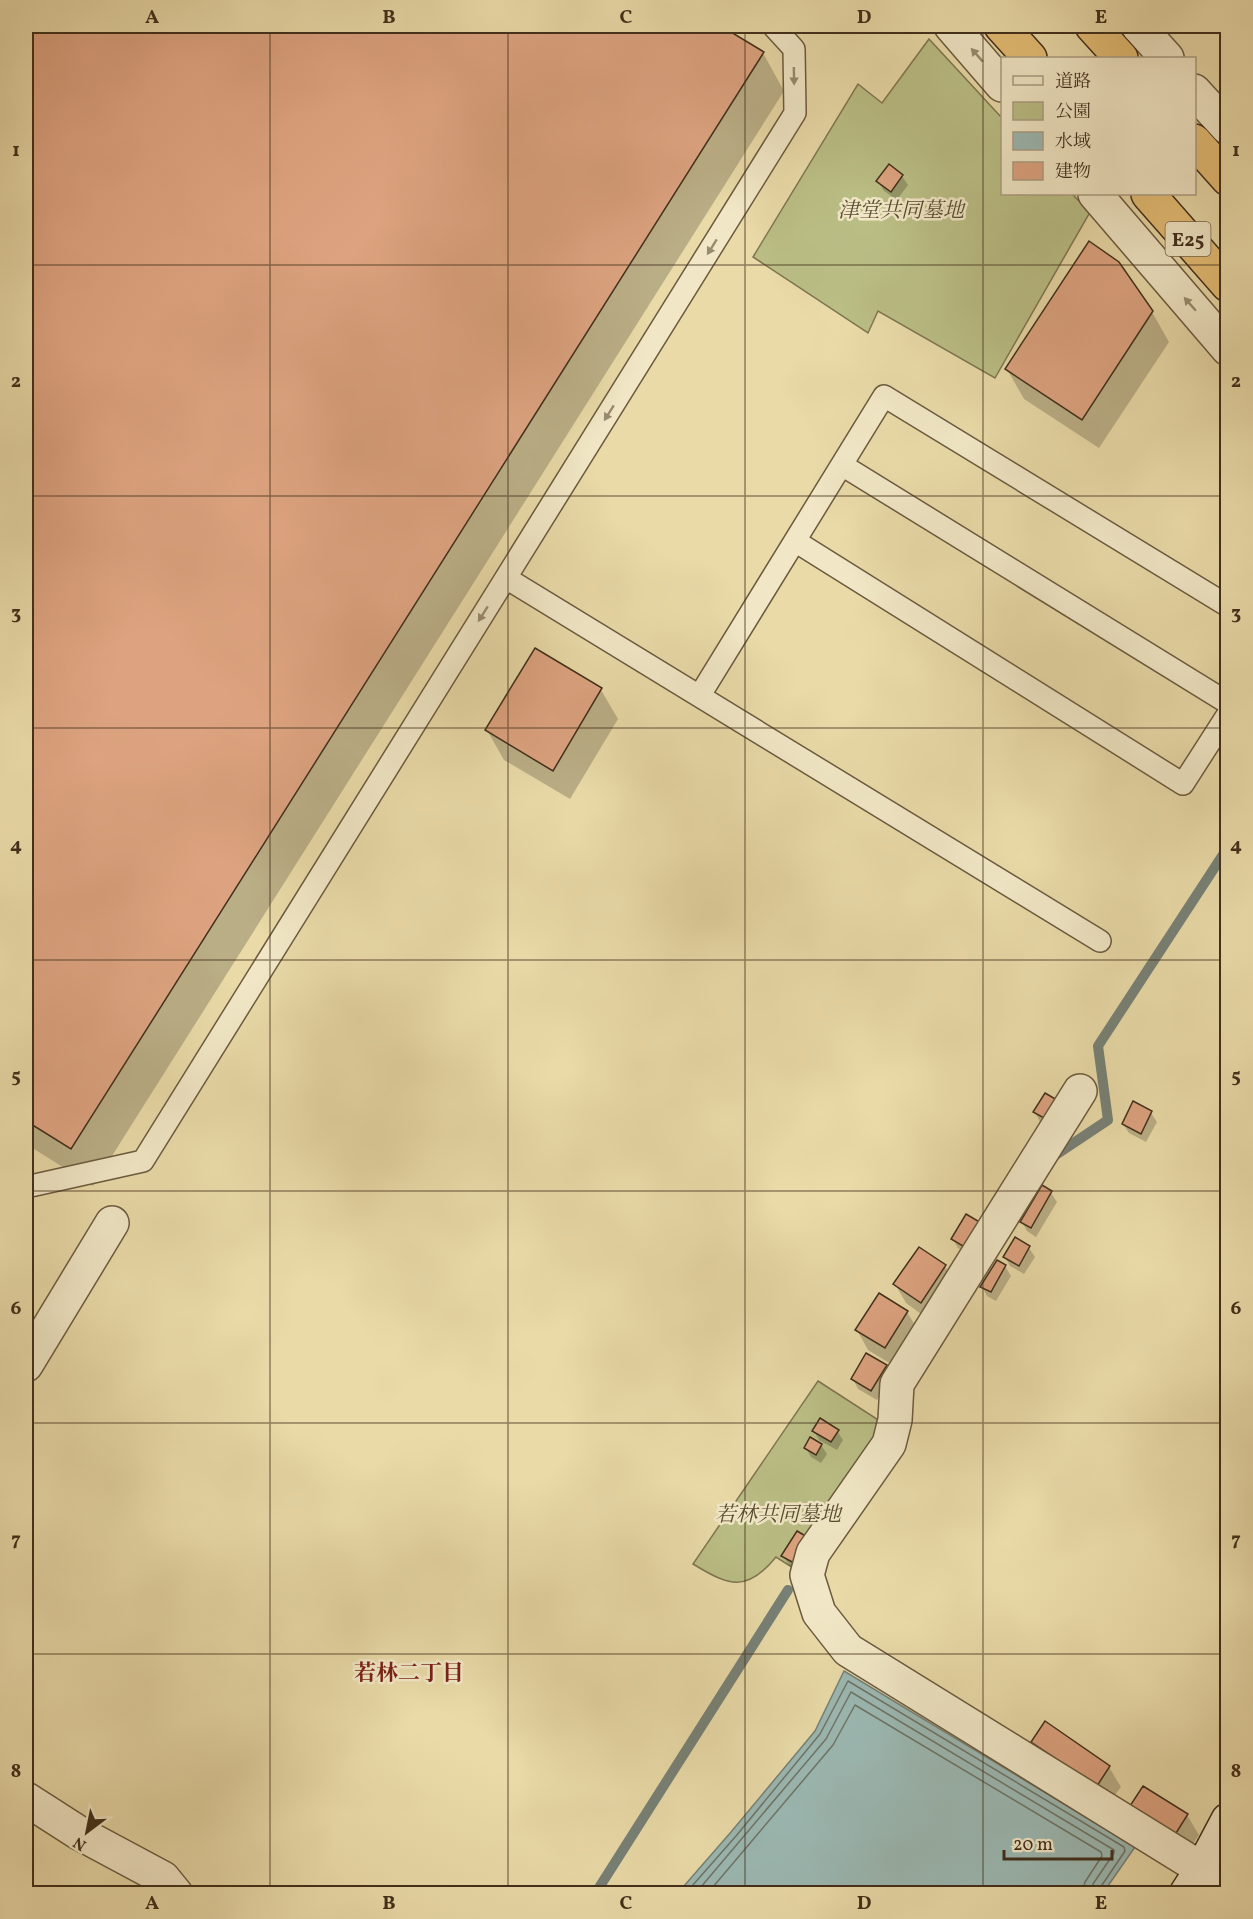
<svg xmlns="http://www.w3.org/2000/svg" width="1253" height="1919" font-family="Vollkorn,'Noto Serif JP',serif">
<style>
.green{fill:#babe85;stroke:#7e7650;stroke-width:1.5}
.water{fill:#9bb8b2;stroke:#778176;stroke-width:1.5}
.shadow{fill:#0003}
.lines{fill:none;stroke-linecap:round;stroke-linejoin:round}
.shore{stroke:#6e7466;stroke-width:1.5}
.stream{stroke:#778176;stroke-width:10}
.building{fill:#dda380;stroke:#412f1b;stroke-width:1.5}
.lane-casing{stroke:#6b5a3e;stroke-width:24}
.street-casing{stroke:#6b5a3e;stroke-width:36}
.secondary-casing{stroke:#412f1b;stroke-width:36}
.highway-casing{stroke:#412f1b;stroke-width:36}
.lane{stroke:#f1e7c6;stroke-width:21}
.street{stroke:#f1e7c6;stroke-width:33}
.secondary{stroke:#f1e7c6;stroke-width:33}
.highway{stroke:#e4bd74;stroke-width:33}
.oneway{fill:#998b70}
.grid{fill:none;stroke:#412f1b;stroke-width:1.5;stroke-opacity:0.55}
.labels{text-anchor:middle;stroke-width:5;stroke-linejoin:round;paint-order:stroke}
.shield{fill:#f1e7c6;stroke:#76664e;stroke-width:1.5}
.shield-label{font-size:20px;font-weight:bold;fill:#412f1b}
.park-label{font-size:21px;font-style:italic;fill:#594c30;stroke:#f1e7c6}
.neighbourhood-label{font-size:22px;font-weight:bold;fill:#7a1f14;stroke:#f1e7c6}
.neatline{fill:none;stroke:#412f1b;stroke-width:2}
.grid-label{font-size:20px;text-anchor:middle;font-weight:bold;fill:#412f1b}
</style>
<rect width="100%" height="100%" fill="#e9daa8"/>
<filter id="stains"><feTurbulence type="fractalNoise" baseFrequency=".00333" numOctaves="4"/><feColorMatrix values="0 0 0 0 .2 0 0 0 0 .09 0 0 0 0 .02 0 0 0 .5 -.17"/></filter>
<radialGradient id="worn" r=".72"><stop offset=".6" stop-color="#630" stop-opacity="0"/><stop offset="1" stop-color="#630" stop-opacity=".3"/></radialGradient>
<!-- green -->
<path class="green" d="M929 39 1002 118V194H1072L1090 212 995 378 878 311 868 333 753 257 858 84 882 103Z
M818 1381 883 1423 793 1568 776 1557C747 1593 729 1586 693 1564Z"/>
<!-- water -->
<path class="water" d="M844 1671 1135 1847 1103 1893 677 1894 731 1832 815 1731Z"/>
<!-- shadow -->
<path class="shadow" d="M26 26H719L763 53 784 91 93 1186 26 1144Z
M902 176 908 185 897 200 884 191 878 181Z
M1152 312 1169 342 1099 448 1024 399 1007 369Z
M535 650 601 690 618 719 570 799 504 760 487 730Z
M1045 1095 1058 1132 1040 1122 1035 1112Z
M1134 1104 1151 1113 1157 1122 1146 1142 1129 1133 1123 1124Z
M1043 1187 1051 1193 1057 1202 1036 1237 1027 1231 1022 1222Z
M987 1235 973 1258 958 1248 953 1239Z
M1015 1239 1029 1248 1035 1257 1024 1274 1010 1266 1005 1257Z
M997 1262 1005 1266 1011 1276 996 1301 987 1296 982 1287Z
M945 1266 956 1286 932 1322 906 1303 895 1284Z
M879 1295 907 1312 919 1332 896 1367 868 1350 857 1330Z
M886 1366 891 1376 877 1400 858 1389 853 1379Z
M814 1431H837L843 1440 837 1450 819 1440Z
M821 1445 827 1454 821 1463 811 1457 806 1448Z
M797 1533 799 1572 789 1565 783 1556Z
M1033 1742 1109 1767 1121 1787 1108 1804 1044 1762Z
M1187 1815 1199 1835 1185 1856 1141 1829Z"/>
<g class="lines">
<!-- shore -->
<path class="shore" d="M685 1894 736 1836 820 1734 848 1681 1124 1847 1125 1851 1100 1888 1099 1894
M695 1894 826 1739 851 1692 1114 1850V1853L1093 1884 1091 1894
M707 1894 833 1745 855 1705 1101 1852 1102 1856 1085 1882 1082 1894"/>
<!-- stream -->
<path class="stream" d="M1051 1158 1108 1120 1098 1046 1228 847
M595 1894 788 1590"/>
</g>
<!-- building -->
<path class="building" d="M26 26H721L764 52 71 1149 26 1121Z
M889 164 903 175 891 192 876 181Z
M1089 241 1119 262 1153 311 1082 420 1005 369Z
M535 648 602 688 553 771 485 730Z
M1045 1093 1064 1104 1053 1123 1033 1112Z
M1133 1101 1152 1111 1141 1134 1122 1124Z
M1042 1185 1052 1191 1031 1228 1020 1222Z
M966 1214 983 1224 968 1249 951 1239Z
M1015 1237 1030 1246 1019 1266 1003 1257Z
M919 1247 946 1265 921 1303 893 1284Z
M997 1260 1006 1265 991 1292 980 1287Z
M879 1293 908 1311 885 1348 855 1330Z
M866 1353 887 1365 871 1391 851 1379Z
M820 1418 839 1430 831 1442 812 1431Z
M810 1437 822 1444 816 1455 804 1448Z
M797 1531 809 1538 794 1563 781 1556Z
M1045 1721 1110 1766 1097 1786 1031 1742Z
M1143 1786 1188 1814 1173 1838 1128 1809Z"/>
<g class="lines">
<defs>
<path id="lane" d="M842 465 1228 703
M795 541 1183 784 1228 714
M506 578 1100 941
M700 695 884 396 1228 606
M26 1187 143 1161 795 113 794 49 773 26"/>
<path id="street" d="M951 26 1002 85
M1138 26 1167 58
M1194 91 1228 128
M1095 194 1228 349
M1080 1091 897 1384 895 1420 889 1444 813 1553 807 1575 819 1613 848 1650 1202 1869 1228 1889
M26 1365 112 1223
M26 1799 79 1833 163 1878 176 1894"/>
<path id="secondary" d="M1186 1894 1202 1869 1228 1820"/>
<path id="highway" d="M1001 26 1030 58
M1092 26 1121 58
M1194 141 1228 179
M1148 194 1228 285"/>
</defs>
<!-- lane casing -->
<use href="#lane" class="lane-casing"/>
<!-- street casing -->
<use href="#street" class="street-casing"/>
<!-- secondary casing -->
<use href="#secondary" class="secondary-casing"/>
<!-- highway casing -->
<use href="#highway" class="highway-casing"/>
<!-- lane -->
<use href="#lane" class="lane"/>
<!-- street -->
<use href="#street" class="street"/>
<!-- secondary -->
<use href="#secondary" class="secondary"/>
<!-- highway -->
<use href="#highway" class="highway"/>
</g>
<!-- one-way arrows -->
<defs><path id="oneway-solid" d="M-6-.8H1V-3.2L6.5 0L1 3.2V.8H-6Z" transform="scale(1.5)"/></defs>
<g class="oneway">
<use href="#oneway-solid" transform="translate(977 55) rotate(-131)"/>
<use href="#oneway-solid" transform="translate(794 76) rotate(89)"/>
<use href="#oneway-solid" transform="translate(712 247) rotate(122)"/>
<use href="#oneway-solid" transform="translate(1190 304) rotate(-131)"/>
<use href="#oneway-solid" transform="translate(609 413) rotate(122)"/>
<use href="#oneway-solid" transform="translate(483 614) rotate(122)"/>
</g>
<!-- grid -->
<path class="grid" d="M270 26V1894M508 26V1894M745 26V1894M983 26V1894M26 265H1228M26 496H1228M26 728H1228M26 960H1228M26 1191H1228M26 1423H1228M26 1654H1228"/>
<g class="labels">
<!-- shield labels -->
<rect class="shield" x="1165.5" y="222" width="45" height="34" rx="4.5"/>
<g class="shield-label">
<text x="1188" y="246">E25</text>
</g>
<!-- park labels -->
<g class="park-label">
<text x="901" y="217">津堂共同墓地</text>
<text x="778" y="1521">若林共同墓地</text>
</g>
<!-- neighbourhood labels -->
<g class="neighbourhood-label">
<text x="409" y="1680">若林二丁目</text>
</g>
</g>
<!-- margin -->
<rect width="1253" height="1919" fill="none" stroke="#e9daa8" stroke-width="66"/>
<!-- legend -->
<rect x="1001" y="57" width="195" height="138" fill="#f1e7c6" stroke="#ab9d82" stroke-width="1.5"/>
<rect x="1013" y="76" width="30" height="9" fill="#f1e7c6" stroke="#ab9d82" stroke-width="1.5"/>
<text x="1055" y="87" font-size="18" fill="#412f1b">道路</text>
<rect x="1013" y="102" width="30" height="18" fill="#babe85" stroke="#ab9d82" stroke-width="1.5"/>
<text x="1055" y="117" font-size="18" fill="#412f1b">公園</text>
<rect x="1013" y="132" width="30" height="18" fill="#9bb8b2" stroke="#ab9d82" stroke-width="1.5"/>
<text x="1055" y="147" font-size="18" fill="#412f1b">水域</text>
<rect x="1013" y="162" width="30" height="18" fill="#dda380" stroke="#ab9d82" stroke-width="1.5"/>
<text x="1055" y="177" font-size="18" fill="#412f1b">建物</text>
<!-- north arrow -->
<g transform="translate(87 1832) rotate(212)" stroke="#f1e7c6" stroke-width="4.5" paint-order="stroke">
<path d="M0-4.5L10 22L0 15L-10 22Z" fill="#412f1b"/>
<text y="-9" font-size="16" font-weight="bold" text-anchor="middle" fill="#412f1b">N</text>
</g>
<!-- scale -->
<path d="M1004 1850v9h108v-9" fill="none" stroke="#412f1b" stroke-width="3"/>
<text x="1013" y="1850" font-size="18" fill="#412f1b" stroke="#f1e7c6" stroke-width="4.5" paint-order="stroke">20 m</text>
<rect x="33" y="33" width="1187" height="1853" class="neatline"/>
<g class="grid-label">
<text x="152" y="23">A</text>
<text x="389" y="23">B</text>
<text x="626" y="23">C</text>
<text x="864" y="23">D</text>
<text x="1101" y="23">E</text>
<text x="16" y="156">1</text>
<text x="1236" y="156">1</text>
<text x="16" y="387">2</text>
<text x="1236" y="387">2</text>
<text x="16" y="619">3</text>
<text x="1236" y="619">3</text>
<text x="16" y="851">4</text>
<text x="1236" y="851">4</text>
<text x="16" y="1082">5</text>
<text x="1236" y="1082">5</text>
<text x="16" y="1314">6</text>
<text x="1236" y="1314">6</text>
<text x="16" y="1545">7</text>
<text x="1236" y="1545">7</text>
<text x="16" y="1777">8</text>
<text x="1236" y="1777">8</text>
<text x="152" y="1909">A</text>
<text x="389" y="1909">B</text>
<text x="626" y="1909">C</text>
<text x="864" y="1909">D</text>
<text x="1101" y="1909">E</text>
</g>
<rect width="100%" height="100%" filter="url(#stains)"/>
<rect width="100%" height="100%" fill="url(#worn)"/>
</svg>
